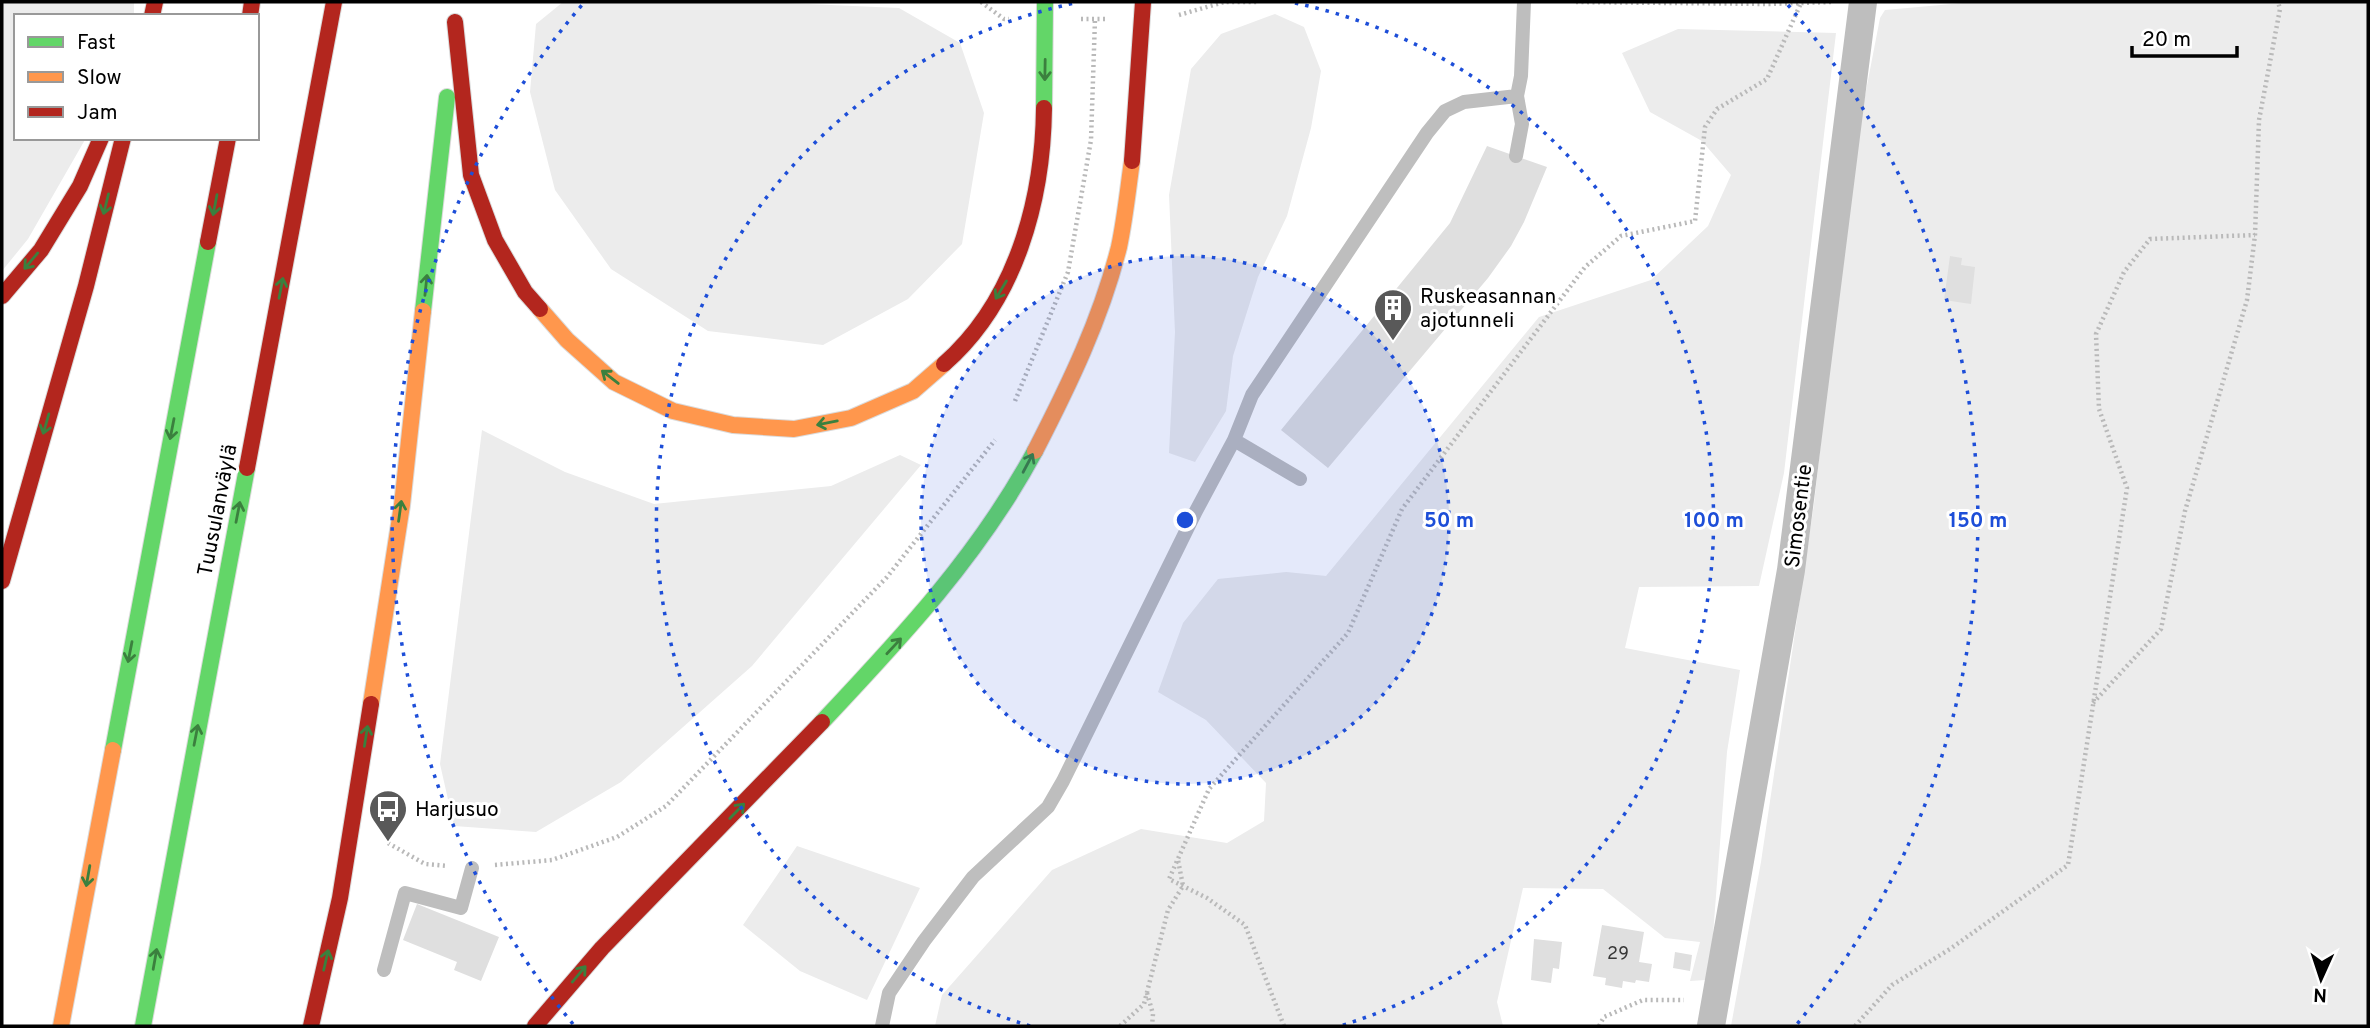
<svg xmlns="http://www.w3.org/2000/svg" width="2370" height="1028" font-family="Overpass,sans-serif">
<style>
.green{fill:#ececec}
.building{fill:#dfdfdf}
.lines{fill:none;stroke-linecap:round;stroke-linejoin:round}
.fast-casing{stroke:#dbdbdb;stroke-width:18}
.slow-casing{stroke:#dbdbdb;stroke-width:18}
.jam-casing{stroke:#dbdbdb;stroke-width:18}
.path{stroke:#b9b9b9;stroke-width:4.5;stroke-dasharray:2 3.5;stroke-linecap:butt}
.lane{stroke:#bebebe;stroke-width:14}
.street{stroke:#bebebe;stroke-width:28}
.fast{stroke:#63d668;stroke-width:16}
.slow{stroke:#ff974d;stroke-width:16}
.jam{stroke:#b3261e;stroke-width:16}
.oneway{stroke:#3b803e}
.ring{fill:none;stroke:#1d4ed8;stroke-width:3.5;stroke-dasharray:3.5 7}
.labels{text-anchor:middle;stroke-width:6;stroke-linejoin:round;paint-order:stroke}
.number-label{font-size:18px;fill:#383838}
.poi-label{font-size:21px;fill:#000;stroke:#fff;text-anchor:start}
.street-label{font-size:21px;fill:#000;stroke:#fff}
.centre{fill:#1d4ed8;stroke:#fff;stroke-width:3.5}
.ring-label{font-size:21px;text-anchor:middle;font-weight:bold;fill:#1d4ed8;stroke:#fff;stroke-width:6;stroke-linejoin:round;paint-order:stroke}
</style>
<rect width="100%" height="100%" fill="#fff"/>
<!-- green -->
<path class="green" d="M2 2H134V16H16V138H86L28 239 2 271Z
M563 2H760L899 8 960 43 984 113 962 244 908 299 823 345 708 331 611 269 555 190 530 92 536 24Z
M1974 2H2368V1026H1731L1761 862 1814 504 1852 163 1880 18 1885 10Z
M1275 14 1304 27 1321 71 1311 128 1287 216 1258 277 1233 356 1226 411 1195 462 1169 453 1175 332 1169 195 1191 69 1221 34Z
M1678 29 1836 33 1784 473 1759 586 1639 587 1625 648 1740 670 1727 752 1710 974 1705 980 1690 981 1700 942 1665 938 1603 889 1523 888 1497 1002 1503 1026H935L942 995 1052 870 1141 829 1227 843 1264 821 1266 783 1206 720 1158 692 1183 623 1218 579 1286 572 1326 576 1539 317 1651 280 1708 226 1731 175 1702 141 1650 112 1622 53Z
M482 430 565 472 654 504 831 486 900 455 921 465 752 666 621 782 536 832 454 826 440 764Z
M797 846 920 888 867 1000 800 971 743 925Z"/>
<!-- building -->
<path class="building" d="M1487 146 1547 167 1524 222 1511 246 1488 278 1328 468 1281 430 1450 223Z
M1950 256 1962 258 1961 265 1975 267 1971 304 1944 300Z
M417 904 499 937 481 981 454 970 457 962 403 940Z
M1602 925 1644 932 1639 962 1652 964 1649 982 1636 980 1635 983 1623 981 1622 988 1605 985 1606 978 1593 976Z
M1534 939 1562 942 1559 969 1553 968 1551 983 1531 980Z
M1675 952 1692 955 1690 971 1673 968Z"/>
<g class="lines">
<defs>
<path id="fast" d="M1044 108 1045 2
M423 311 447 97
M822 722C902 637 979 555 1035 451
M113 750 208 242
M143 1026 247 468"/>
<path id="slow" d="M540 309 567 340 614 382 673 411 733 425 794 429 851 418 913 391 944 364
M1035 451C1069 385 1101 319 1119 247 1125 219 1128 189 1132 161
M371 704 402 505 423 311
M61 1026 113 750"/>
<path id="jam" d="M152 16 155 2
M250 16 252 2
M455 22 471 175 495 240 525 292 540 309
M1132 161 1143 2
M208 242 228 138
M2 296 41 250 80 186 101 138
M944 364C1016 301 1043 200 1044 108
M247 468 334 2
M2 581 86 286 123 138
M311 1026 340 898 371 704
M535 1026 602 948 822 722"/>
</defs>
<!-- fast casing -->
<use href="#fast" class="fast-casing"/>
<!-- slow casing -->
<use href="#slow" class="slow-casing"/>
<!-- jam casing -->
<use href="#jam" class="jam-casing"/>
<!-- path -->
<path class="path" d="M981 2 1004 19H1009
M1576 2 1769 4 1831 2
M1179 15 1224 2H1258
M1081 19H1107
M1015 401 1068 272 1091 140 1095 19
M2093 703 2161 629 2185 511 2247 300 2255 235 2259 120 2280 9 2278 2
M388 843 425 864 448 866
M495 865 552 860 617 837 666 806 887 577 995 440
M1147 993 1153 1014 1152 1026
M1120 1026 1144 1004 1168 910 1183 886 1178 860
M1284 1026 1245 925 1207 898 1169 879 1209 789 1348 633 1402 509 1585 267 1621 236 1695 221 1705 127 1717 109 1767 79 1801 3
M1599 1026 1604 1017 1643 1000H1684
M1855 1026 1892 985 1950 949 2068 865 2127 488 2099 409 2096 334 2124 272 2150 239 2255 235"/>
<!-- lane -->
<path class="lane" d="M1516 156 1522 124 1517 96 1521 76 1524 2
M1234 440 1300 479
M384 970 405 893 461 908 472 868
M882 1026 889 993 924 941 973 877 1048 807 1063 781 1196 511 1234 440 1252 395 1427 133 1445 111 1464 102 1517 96"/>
<!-- street -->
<path class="street" d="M1711 1026 1791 570 1863 2"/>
<!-- fast -->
<use href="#fast" class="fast"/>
<!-- slow -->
<use href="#slow" class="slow"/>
<!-- jam -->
<use href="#jam" class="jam"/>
</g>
<!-- one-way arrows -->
<defs><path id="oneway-shaft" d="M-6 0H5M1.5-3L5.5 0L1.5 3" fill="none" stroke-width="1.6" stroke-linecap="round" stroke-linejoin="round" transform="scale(1.75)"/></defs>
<g class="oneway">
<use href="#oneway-shaft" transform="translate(1045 70) rotate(91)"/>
<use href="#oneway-shaft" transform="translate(106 204) rotate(104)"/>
<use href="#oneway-shaft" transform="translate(215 205) rotate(101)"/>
<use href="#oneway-shaft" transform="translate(31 261) rotate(130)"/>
<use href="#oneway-shaft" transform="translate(426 285) rotate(-84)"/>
<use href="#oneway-shaft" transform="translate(281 288) rotate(-79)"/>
<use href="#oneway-shaft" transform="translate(1001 290) rotate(121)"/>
<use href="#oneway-shaft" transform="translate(610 377) rotate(-142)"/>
<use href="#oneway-shaft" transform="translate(827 423) rotate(169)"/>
<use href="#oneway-shaft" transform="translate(46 424) rotate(106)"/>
<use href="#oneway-shaft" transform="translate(172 429) rotate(101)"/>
<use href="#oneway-shaft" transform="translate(1028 463) rotate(-62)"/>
<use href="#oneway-shaft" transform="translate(400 511) rotate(-82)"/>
<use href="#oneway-shaft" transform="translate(238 512) rotate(-79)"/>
<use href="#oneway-shaft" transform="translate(894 646) rotate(-47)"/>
<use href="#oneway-shaft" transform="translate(130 652) rotate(101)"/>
<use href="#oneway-shaft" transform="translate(196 735) rotate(-79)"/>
<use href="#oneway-shaft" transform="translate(366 736) rotate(-81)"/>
<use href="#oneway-shaft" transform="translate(737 811) rotate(-46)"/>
<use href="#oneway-shaft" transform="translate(88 876) rotate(100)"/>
<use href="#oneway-shaft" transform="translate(155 959) rotate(-80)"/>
<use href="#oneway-shaft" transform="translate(326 960) rotate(-77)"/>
<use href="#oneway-shaft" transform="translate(579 974) rotate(-50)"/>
</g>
<!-- distance rings -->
<circle cx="1185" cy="520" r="264" fill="#1d4ed8" fill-opacity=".12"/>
<g class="ring">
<circle cx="1185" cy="520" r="264"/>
<path d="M1030 1026A529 529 0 0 1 1075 3M1295 3A529 529 0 0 1 1340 1026"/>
<path d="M573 1024A793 793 0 0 1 582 5M1788 5A793 793 0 0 1 1797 1024"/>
</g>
<!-- icons -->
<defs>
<symbol id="building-pin" viewBox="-11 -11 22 30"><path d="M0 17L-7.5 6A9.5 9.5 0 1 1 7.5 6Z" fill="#595959" stroke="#fff"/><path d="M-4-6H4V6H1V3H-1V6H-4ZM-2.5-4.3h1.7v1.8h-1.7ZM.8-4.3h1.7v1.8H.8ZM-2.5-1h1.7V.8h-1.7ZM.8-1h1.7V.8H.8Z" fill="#fff"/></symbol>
<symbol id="bus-pin" viewBox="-11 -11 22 30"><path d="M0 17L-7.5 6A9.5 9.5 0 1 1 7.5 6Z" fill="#595959" stroke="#fff"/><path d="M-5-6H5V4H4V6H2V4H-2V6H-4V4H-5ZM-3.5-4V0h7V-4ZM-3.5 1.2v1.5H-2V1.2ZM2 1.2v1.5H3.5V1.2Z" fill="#fff"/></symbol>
</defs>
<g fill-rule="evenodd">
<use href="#building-pin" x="1371" y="286" width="44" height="60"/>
<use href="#bus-pin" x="366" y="787" width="44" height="60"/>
</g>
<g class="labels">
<!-- number labels -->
<g class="number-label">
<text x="1618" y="959">29</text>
</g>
<!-- poi labels -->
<g class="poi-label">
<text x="1420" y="303">Ruskeasannan<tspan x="1420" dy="24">ajotunneli</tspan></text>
<text x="415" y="816">Harjusuo</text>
</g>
<!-- street labels -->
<g class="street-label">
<text transform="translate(217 510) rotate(-79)" y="7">Tuusulanväylä</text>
<text transform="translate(1798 516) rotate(-83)" y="7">Simosentie</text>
</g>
</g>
<circle cx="1185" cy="520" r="10" class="centre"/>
<g class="ring-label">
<text x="1449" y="527">50 m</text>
<text x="1714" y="527">100 m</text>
<text x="1978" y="527">150 m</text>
</g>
<!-- border -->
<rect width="2370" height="1028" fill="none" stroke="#000000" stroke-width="7"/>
<!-- legend -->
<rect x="14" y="14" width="245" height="126" fill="#ffffff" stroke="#999999" stroke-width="2"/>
<rect x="28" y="37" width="35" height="10" fill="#63d668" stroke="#999999" stroke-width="2"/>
<text x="77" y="49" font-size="21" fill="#000000">Fast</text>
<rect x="28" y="72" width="35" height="10" fill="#ff974d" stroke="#999999" stroke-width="2"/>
<text x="77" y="84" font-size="21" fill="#000000">Slow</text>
<rect x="28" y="107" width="35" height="10" fill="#b3261e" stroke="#999999" stroke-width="2"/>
<text x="77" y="119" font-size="21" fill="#000000">Jam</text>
<!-- north arrow -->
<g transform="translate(2321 979) rotate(183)" stroke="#ffffff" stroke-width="5" paint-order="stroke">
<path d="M0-5L12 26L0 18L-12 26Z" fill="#000000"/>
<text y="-10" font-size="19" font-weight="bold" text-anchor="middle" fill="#000000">N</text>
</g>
<!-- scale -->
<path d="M2132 46v10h105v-10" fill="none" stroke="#000000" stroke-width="3.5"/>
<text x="2142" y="46" font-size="21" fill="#000000" stroke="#ffffff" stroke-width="5" paint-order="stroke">20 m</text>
</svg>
